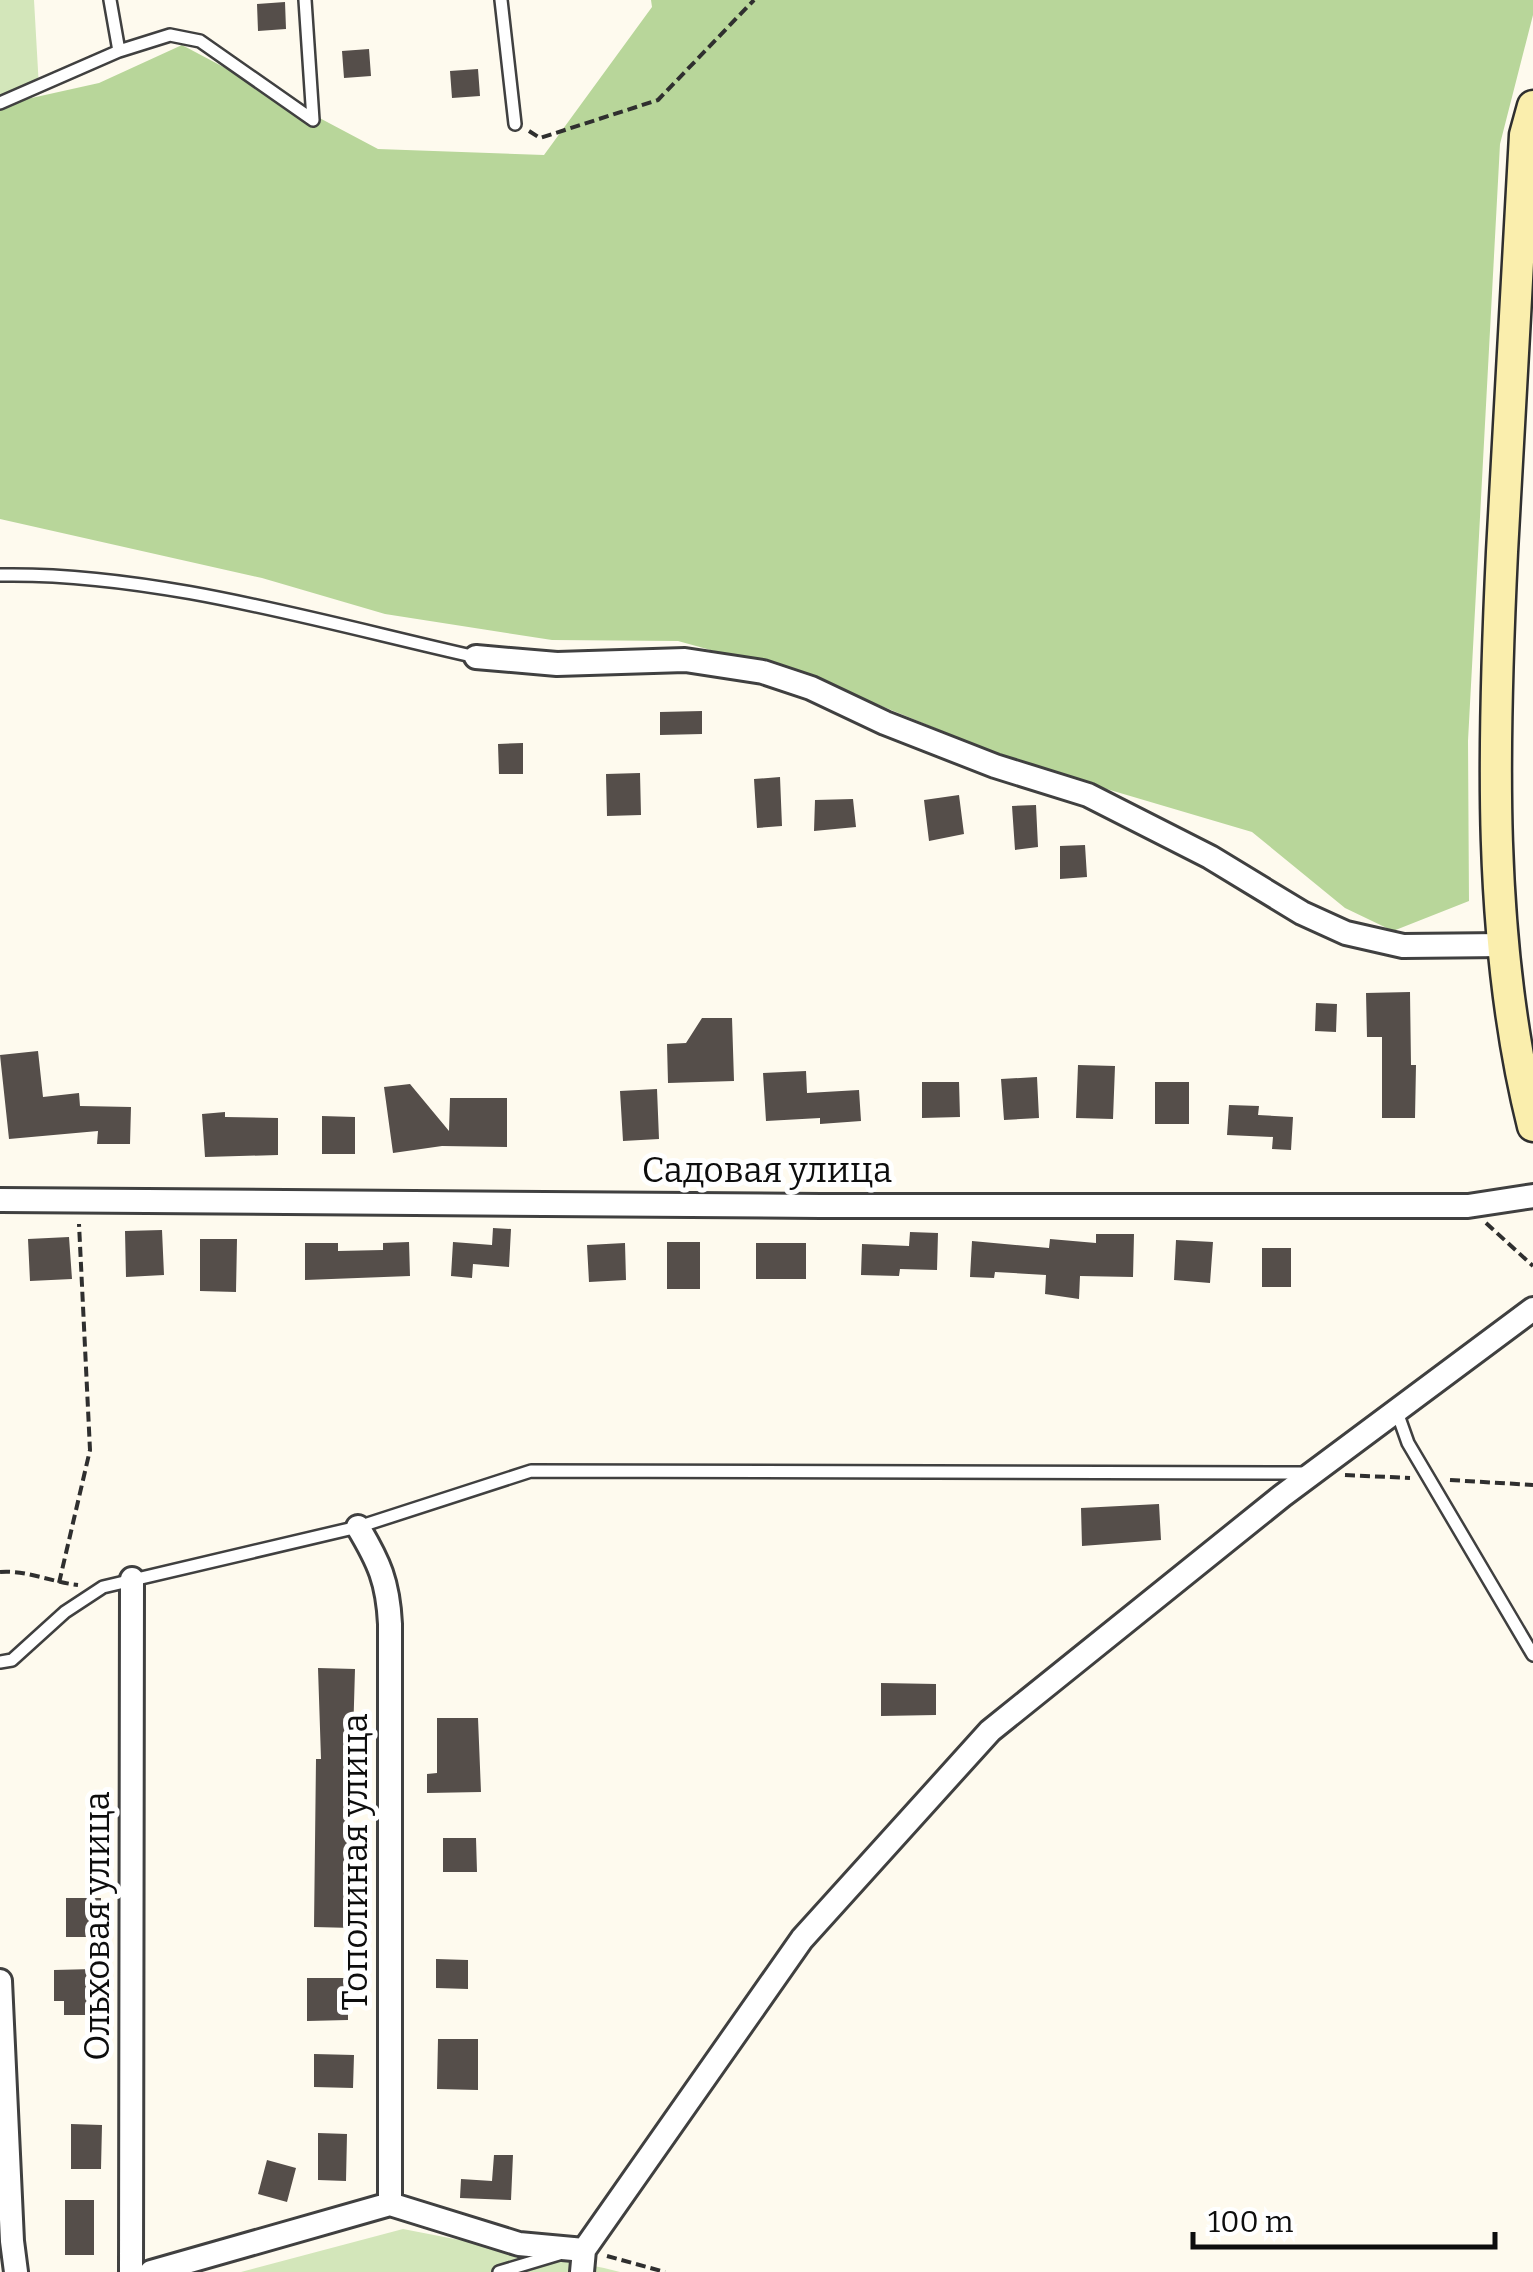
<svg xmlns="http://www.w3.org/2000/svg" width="1533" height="2272" font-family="Bitter,serif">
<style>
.green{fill:#d3e6ba}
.forest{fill:#b8d69a}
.building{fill:#554e4a}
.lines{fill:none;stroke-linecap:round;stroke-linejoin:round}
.lane-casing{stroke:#404040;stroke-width:16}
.street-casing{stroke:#404040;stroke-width:28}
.secondary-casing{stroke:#2f2f2f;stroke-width:35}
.path{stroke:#2f2f2f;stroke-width:4;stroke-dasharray:10 5;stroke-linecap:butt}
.lane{stroke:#fff;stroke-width:11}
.street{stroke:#fff;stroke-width:22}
.secondary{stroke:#faeead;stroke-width:30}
.labels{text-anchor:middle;stroke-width:10;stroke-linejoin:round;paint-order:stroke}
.street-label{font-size:35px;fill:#0d0d0d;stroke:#fff}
</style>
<rect width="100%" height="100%" fill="#fefaee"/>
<!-- green -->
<path class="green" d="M0 0H34L39 88 0 98Z
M403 2229 604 2268 620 2272H241Z"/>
<!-- forest -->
<path class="forest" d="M651 0H1533V15L1500 144 1468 741 1469 901 1393 931 1345 908 1252 832 1022 764 816 679 678 641 552 640 385 614 262 578 0 519V105L99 83 182 45 378 149 544 155 652 7Z"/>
<!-- building -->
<path class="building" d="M285 2 286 29 258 31 257 4Z
M369 49 371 76 344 78 342 51Z
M478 69 480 96 452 98 450 71Z
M702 711V734L660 735V712Z
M523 743V774H499L498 744Z
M640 773 641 815 607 816 606 774Z
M780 777 782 826 757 828 754 779Z
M959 795 964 834 929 841 924 800Z
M853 799 856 827 814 831 815 800Z
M1036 805 1038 847 1015 850 1012 806Z
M1085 845 1087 877 1060 879V846Z
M1410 992 1411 1065H1416L1415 1118H1382V1037H1367L1366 993Z
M1316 1003 1337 1004 1336 1032 1315 1031Z
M702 1018H732L734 1081 668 1083 667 1044 686 1043Z
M38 1051 43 1097 79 1093 80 1106 131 1107 130 1144H97L98 1131 9 1139 0 1055Z
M1078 1065 1115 1066 1113 1119 1076 1118Z
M806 1071 807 1093 859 1090 861 1121 820 1124V1118L766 1121 763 1073Z
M1037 1077 1039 1118 1004 1120 1001 1079Z
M922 1082H959L960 1117 922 1118Z
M1155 1082H1189V1124H1155Z
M410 1084 449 1131 450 1098H507V1147L442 1146 393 1153 384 1087Z
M657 1089 659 1139 623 1141 620 1091Z
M1229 1105 1259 1106 1258 1115 1293 1117 1291 1150 1272 1149 1273 1137 1227 1135Z
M225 1112V1117L278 1118V1155L205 1157 202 1114Z
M322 1116 355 1117V1154H322Z
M493 1228 511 1229 509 1267 473 1264 472 1278 451 1276 453 1242 492 1245Z
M162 1230 164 1275 126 1277 125 1231Z
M910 1232 938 1233 937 1270 900 1269 899 1276 861 1275 862 1244 909 1246Z
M1096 1234H1134L1133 1277 1080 1276 1079 1299 1045 1294 1046 1275 995 1272 994 1278 970 1277 972 1241 1049 1248 1050 1239 1096 1243Z
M69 1237 72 1279 30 1281 28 1239Z
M200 1239H237L236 1292 200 1291Z
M1176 1240 1213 1242 1210 1283 1174 1280Z
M409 1242 410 1276 305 1280V1243H338V1251L383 1250V1243Z
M667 1242H700V1289H667Z
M625 1243 626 1280 589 1282 587 1245Z
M756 1243H806V1279H756Z
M1262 1248H1291V1287H1262Z
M1159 1504 1161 1540 1082 1546 1081 1508Z
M318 1668 355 1669 351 1807 353 1928 314 1927 316 1759H321Z
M881 1683 936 1684V1715L881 1716Z
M437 1718H478L481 1792 427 1793V1774L437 1773Z
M443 1838H476L477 1872H443Z
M66 1898H101V1937H66Z
M436 1959 468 1960V1989L436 1988Z
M94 1969 96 2015H64V2001H54V1970Z
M307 1978H348V1984H355L356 2005H348V2020L307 2021Z
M438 2039H478V2090L437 2089Z
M314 2054 354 2055 353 2088 314 2087Z
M71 2124 102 2125 101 2169H71Z
M318 2133 347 2134 346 2181 318 2180Z
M494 2155H513L511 2200 460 2198 461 2179 492 2181Z
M267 2160 296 2168 287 2202 258 2194Z
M65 2200H94V2255H65Z"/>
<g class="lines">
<defs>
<path id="lane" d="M110 0 119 51
M305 0 313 120
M501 0 515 124
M0 103 119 51 170 35 200 41 313 120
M0 575C155 572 324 623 476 657
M1397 1412 1408 1443 1533 1655
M0 1662 12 1660 65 1612 103 1587 358 1527 531 1471 1306 1473
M499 2272 559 2254"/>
<path id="street" d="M476 657 557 664 685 660 763 672 811 688 885 723 995 766 1088 795 1210 857 1302 913 1346 933 1403 946 1504 945
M0 1200 821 1206H1468L1533 1196
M358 1527C379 1562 388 1582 390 1624V2204
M0 1981 12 2241 16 2272
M131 2272 132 1579
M151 2272 390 2204 519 2244 584 2250
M582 2272 584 2250 802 1939 990 1731 1282 1496 1533 1309"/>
<path id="secondary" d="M1533 106 1525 135C1517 274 1509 413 1502 552 1493 740 1487 943 1533 1126"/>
</defs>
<!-- lane casing -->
<use href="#lane" class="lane-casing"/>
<!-- street casing -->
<use href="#street" class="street-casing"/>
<!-- secondary casing -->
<use href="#secondary" class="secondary-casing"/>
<!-- path -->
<path class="path" d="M529 131 540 138 658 100 754 0
M1486 1223 1533 1266
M1345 1475 1410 1478
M1450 1480 1533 1485
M0 1572C27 1570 51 1582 78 1585
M59 1583 90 1450 79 1224
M607 2256 665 2272"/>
<!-- lane -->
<use href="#lane" class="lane"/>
<!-- street -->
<use href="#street" class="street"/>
<!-- secondary -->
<use href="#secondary" class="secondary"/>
</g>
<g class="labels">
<!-- street labels -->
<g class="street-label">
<text x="767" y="1182">Садовая улица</text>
<text transform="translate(355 1862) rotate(-90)" y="12">Тополиная улица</text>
<text transform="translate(97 1926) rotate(-90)" y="12">Ольховая улица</text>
</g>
</g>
<!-- scale -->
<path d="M1193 2232v15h302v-15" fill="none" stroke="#0d0d0d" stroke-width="5"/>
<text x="1208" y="2232" font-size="30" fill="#0d0d0d" stroke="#ffffff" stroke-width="8" paint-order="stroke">100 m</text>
</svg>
